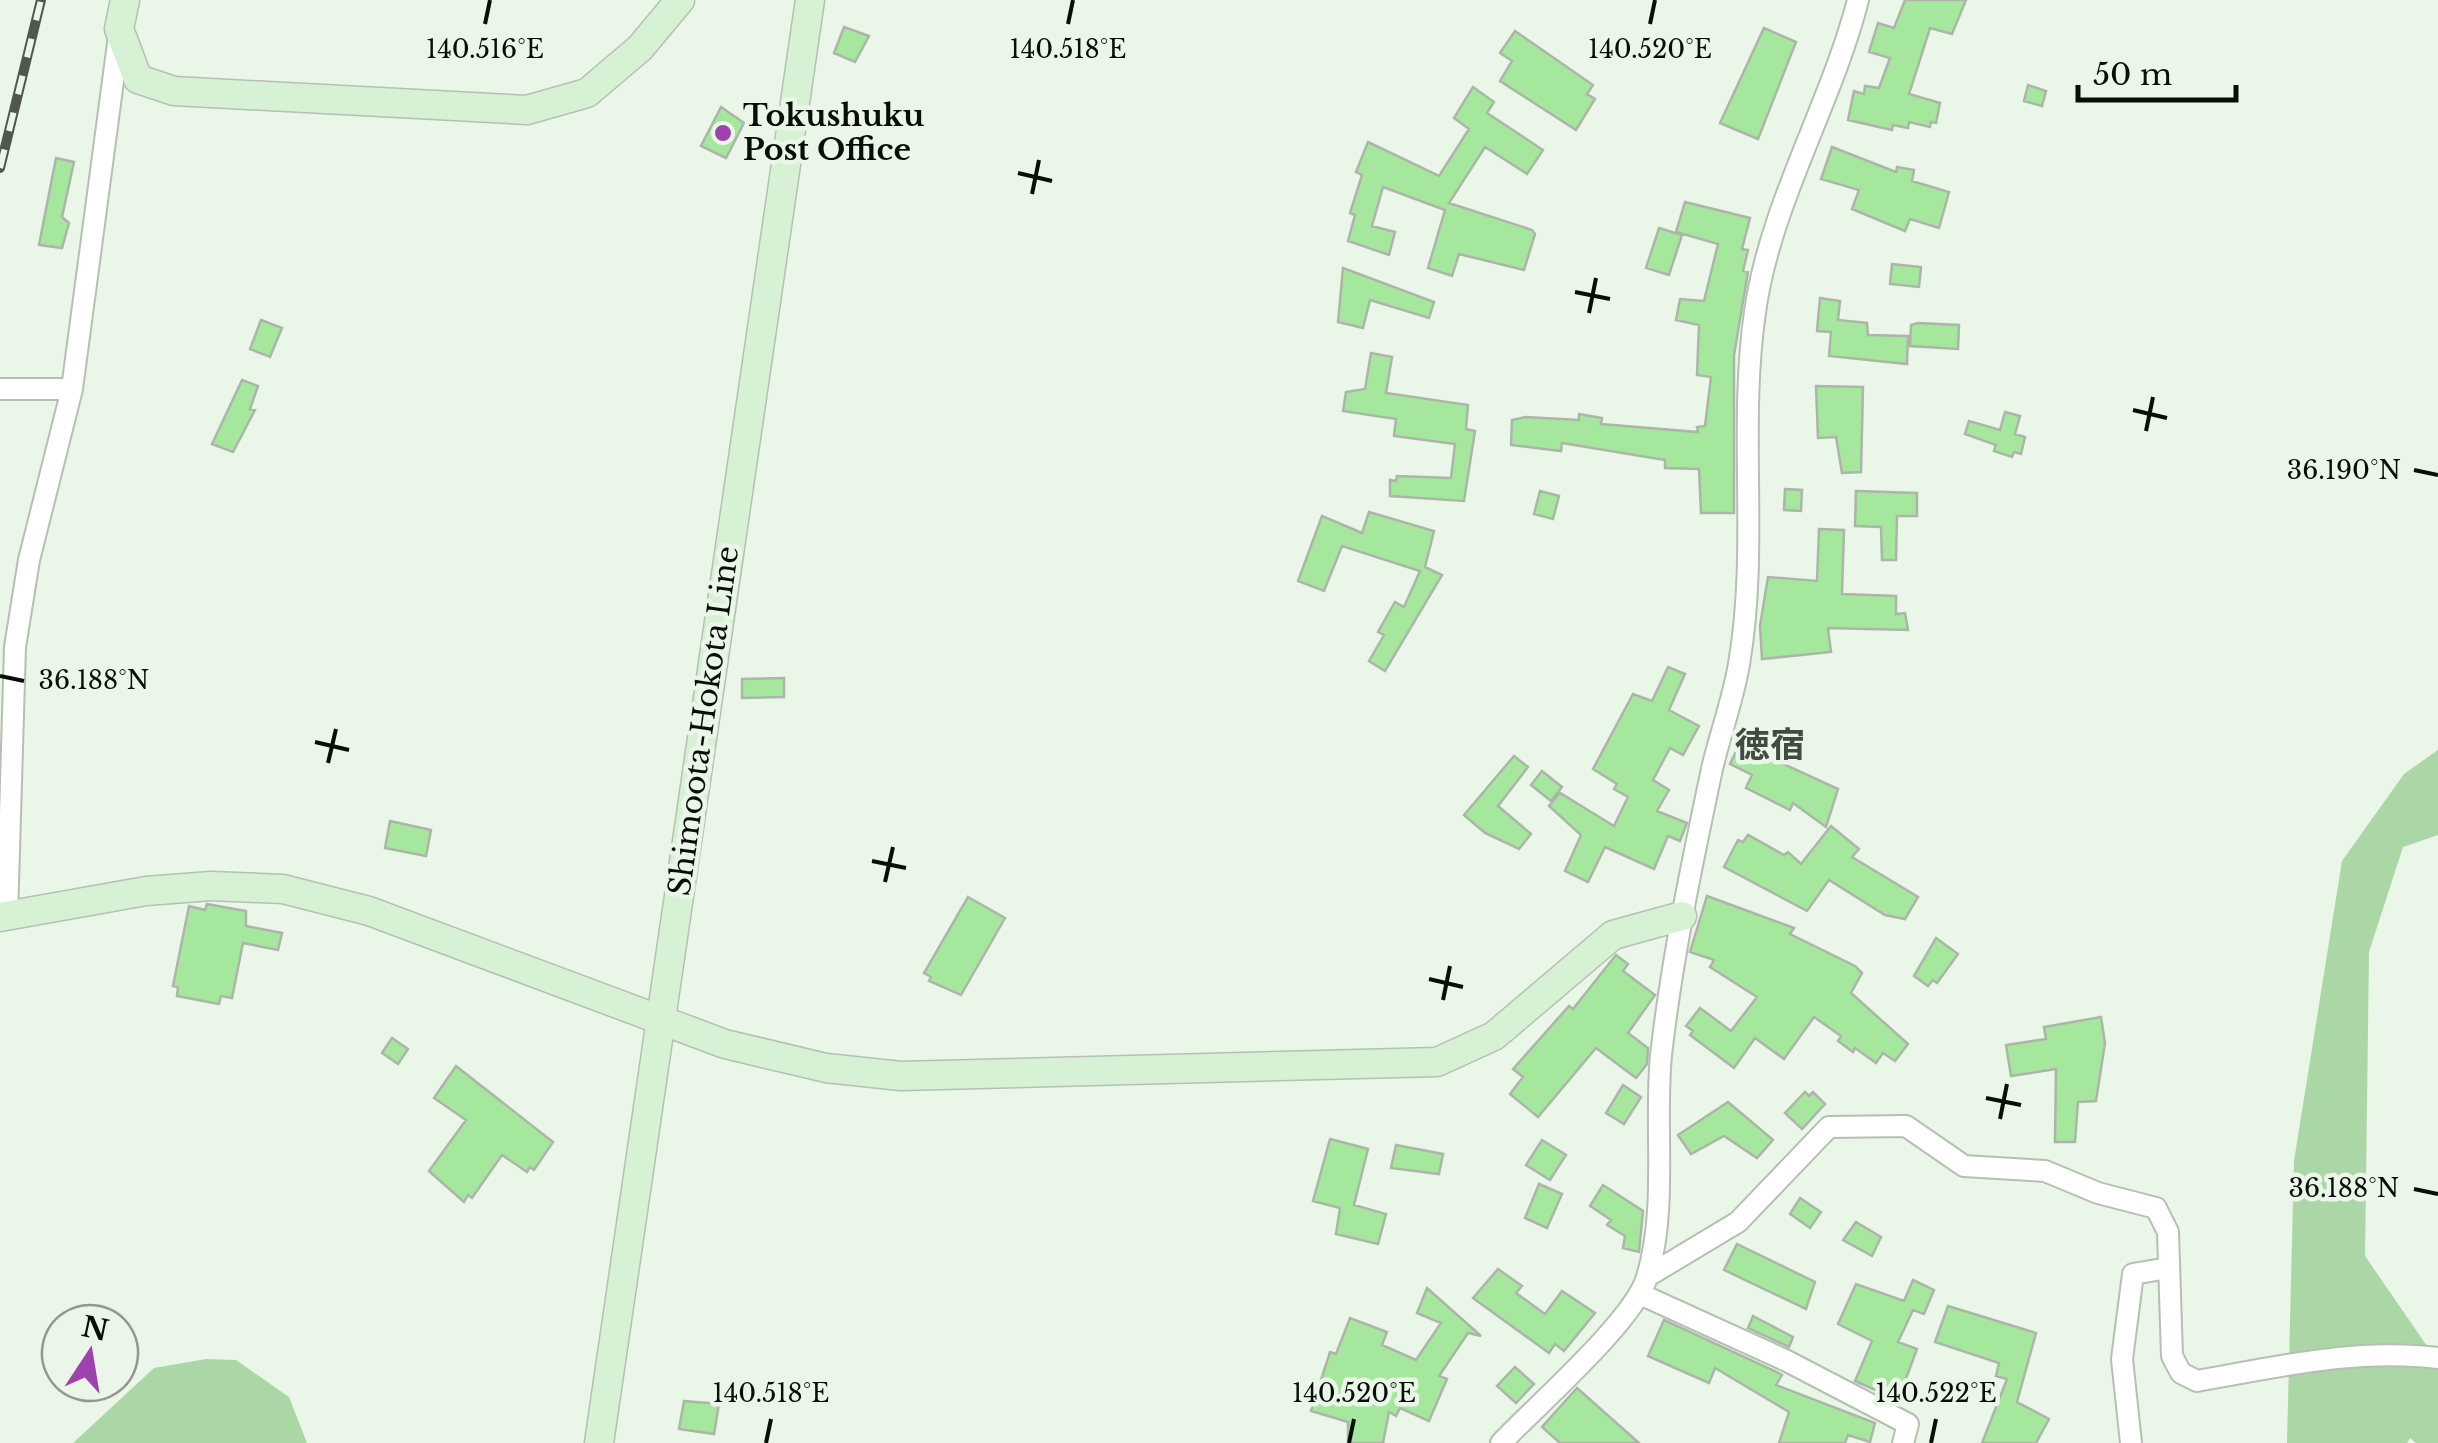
<svg xmlns="http://www.w3.org/2000/svg" width="2438" height="1443" font-family="'Libre Baskerville','Noto Sans JP',serif">
<style>
.green{fill:#abd6a5}
.building{fill:#a6e79e;stroke:#abb6a9;stroke-width:2.5}
.lines{fill:none;stroke-linecap:round;stroke-linejoin:round}
.street-casing{stroke:#b5c0b3;stroke-width:24}
.secondary-casing{stroke:#b5c0b3;stroke-width:31}
.street{stroke:#fff;stroke-width:20}
.secondary{stroke:#d7f1d4;stroke-width:28}
.rail-casing{stroke:#51574f;stroke-width:10}
.rail{stroke:#eaf6e8;stroke-width:6;stroke-dasharray:19;stroke-linecap:butt}
.ticks{fill:none;stroke:#0a0e09;stroke-width:4}
.poi-dot{fill:#9e43ae;stroke:#eaf6e8;stroke-width:4}
.labels{text-anchor:middle;stroke-width:9;stroke-linejoin:round;paint-order:stroke}
.poi-label{font-size:30px;font-weight:bold;fill:#0a0e09;stroke:#eaf6e8;text-anchor:start}
.street-label{font-size:30px;fill:#0a0e09;stroke:#eaf6e8}
.quarter-label{font-size:35px;font-weight:bold;fill:#414b3f;stroke:#eaf6e8}
.ticks-label{font-size:25px;text-anchor:middle;fill:#0a0e09;stroke:#eaf6e8;stroke-width:9;stroke-linejoin:round;paint-order:stroke}
</style>
<rect width="100%" height="100%" fill="#eaf6e8"/>
<!-- green -->
<path class="green" d="M2438 750V835L2403 847 2369 952 2365 1256 2438 1362V1443H2416L2410 1438 2407 1443H2287L2294 1161 2342 861 2404 774Z
M206 1359 236 1360 289 1397 307 1443H73L154 1368Z"/>
<!-- building -->
<path class="building" d="M1905 0H1966L1952 34 1930 28 1909 94 1940 103 1936 123 1931 122 1930 127 1909 122 1908 128 1893 125 1892 130 1848 120 1854 91 1864 94 1865 86 1879 88 1890 58 1869 52 1878 23 1894 28Z
M844 27 869 36 855 62 834 53Z
M1764 28 1796 42 1758 139 1720 123Z
M1515 31 1593 85 1587 94 1595 99 1576 130 1500 81 1512 61 1500 53Z
M2028 85 2046 91 2042 106 2024 101Z
M1473 87 1494 102 1487 113 1543 150 1527 174 1485 147 1449 203 1532 230 1535 234 1524 270 1459 254 1452 276 1428 268 1445 210 1383 187 1372 226 1395 232 1389 255 1348 241 1355 215 1350 213 1362 175 1356 172 1368 142 1439 176 1469 129 1454 118Z
M721 107 744 123 726 158 701 146Z
M1832 147 1896 172 1897 167 1914 170 1912 181 1949 192 1939 228 1910 219 1905 231 1852 209 1859 190 1821 179Z
M56 158 74 162 62 217 69 223 62 248 39 245Z
M1685 202 1750 218 1742 249 1748 250 1743 271 1748 272 1734 355V513H1701L1699 469 1665 468V460L1562 443 1561 451 1511 445 1512 420 1526 417 1579 420V414L1602 418 1601 424 1698 432 1697 427 1705 426 1711 377 1697 375 1699 325 1676 320 1680 299 1704 301 1718 244 1676 232Z
M1659 228 1682 235 1669 275 1646 268Z
M1892 264 1921 267 1919 287 1890 284Z
M1343 268 1434 302 1429 318 1370 300 1363 328 1338 322Z
M1820 298 1840 301 1838 320 1867 323 1868 335 1908 336 1907 364 1829 356 1831 332 1817 331Z
M261 320 282 328 270 357 250 349Z
M1918 323 1959 325 1958 349 1910 346 1911 325Z
M1371 353 1392 357 1386 393 1468 405 1466 429 1475 431 1464 501 1390 496V480L1396 481 1397 476 1451 478 1455 444 1394 436 1396 419 1343 411 1346 392 1365 389Z
M242 380 258 386 250 409 255 410 233 452 212 444Z
M1816 386 1863 387 1861 472 1842 473 1836 437 1818 438Z
M2005 412 2020 416 2015 434 2025 437 2021 454 2014 452 2012 457 1994 451 1996 445 1965 434 1969 421 2000 430Z
M1785 489 1802 490 1801 511 1784 510Z
M1540 491 1559 496 1553 519 1534 514Z
M1856 491 1917 493V516H1897L1896 560H1882L1881 527 1855 526Z
M1369 512 1434 531 1425 567 1442 575 1385 671 1369 661 1384 635 1378 632 1395 602 1404 607 1420 571 1342 546 1324 591 1298 581 1322 516 1362 533Z
M1819 529 1844 530 1842 594 1896 596V614L1905 613 1908 630 1828 628 1831 652 1762 659 1760 626 1768 577 1817 581Z
M1668 667 1685 674 1669 710 1699 726 1683 755 1670 748 1653 780 1669 790 1657 811 1687 823 1680 841 1668 836 1654 869 1605 847 1588 882 1565 871 1581 835 1549 806 1560 793 1614 826 1628 797 1614 789 1617 784 1593 769 1633 694 1652 701Z
M784 678V697L742 698V679Z
M1752 736 1782 751 1777 761 1838 789 1826 827 1793 803 1790 810 1746 788 1752 775 1730 764 1743 737 1750 741Z
M1514 756 1528 767 1498 806 1531 834 1519 849 1485 833 1464 815Z
M1542 771 1562 787 1551 801 1531 785Z
M390 821 431 830 426 856 385 848Z
M1831 826 1859 849 1852 857 1918 897 1905 919 1885 915 1829 880 1807 911 1724 867 1738 840 1743 842 1748 835 1784 855 1788 852 1801 864Z
M1707 896 1794 928 1790 934 1855 966 1862 973 1851 993 1908 1044 1895 1061 1883 1053 1876 1063 1855 1048 1853 1052 1838 1041 1841 1036 1814 1017 1784 1059 1755 1038 1734 1068 1690 1035 1693 1031 1686 1026 1700 1008 1731 1031 1757 997 1710 967 1714 960 1690 952Z
M968 897 1005 918 961 995 929 981 931 977 924 973Z
M207 904 246 911V926L282 933 278 950 243 943 232 998 221 996 219 1004 177 996 178 987 173 986 189 906 205 910Z
M1936 938 1958 954 1937 983 1933 980 1928 986 1914 976Z
M1616 955 1628 964 1623 971 1655 995 1628 1033 1648 1048 1647 1064 1636 1078 1596 1048 1538 1117 1510 1094 1523 1077 1513 1069 1569 1006 1573 1009Z
M2101 1017 2105 1043 2096 1101 2078 1102 2075 1142H2055L2056 1069 2011 1076 2006 1045 2046 1039 2044 1027Z
M392 1038 408 1049 398 1064 382 1053Z
M456 1066 553 1142 534 1170 530 1167 527 1172 502 1155 472 1198 468 1195 464 1202 429 1171 466 1120 434 1098Z
M1623 1085 1641 1097 1624 1124 1606 1113Z
M1805 1092 1809 1096 1813 1092 1825 1104 1802 1129 1785 1113Z
M1728 1102 1773 1140 1757 1158 1724 1136 1691 1154 1678 1135Z
M1330 1139 1368 1149 1354 1205 1386 1214 1378 1244 1336 1234 1340 1208 1313 1201Z
M1542 1140 1566 1155 1550 1180 1526 1165Z
M1396 1145 1443 1154 1439 1174 1391 1168Z
M1539 1184 1562 1194 1547 1228 1525 1218Z
M1603 1185 1643 1211 1639 1252 1623 1248 1625 1236 1607 1225 1611 1220 1590 1206Z
M1800 1198 1821 1212 1810 1228 1790 1214Z
M1856 1222 1881 1237 1872 1256 1843 1240Z
M1737 1244 1815 1282 1806 1309 1724 1270Z
M1498 1269 1522 1286 1516 1293 1545 1314 1562 1291 1595 1313 1564 1351 1555 1344 1549 1353 1473 1298Z
M1913 1280 1934 1290 1924 1314 1913 1310 1898 1342 1917 1349 1898 1400 1855 1381 1872 1341 1838 1324 1856 1284 1904 1301Z
M1427 1288 1481 1336 1468 1333 1439 1376 1447 1379 1429 1421 1400 1408 1396 1416 1389 1412 1383 1443H1348V1422L1311 1411 1330 1352 1336 1354 1350 1318 1387 1332 1382 1345 1416 1360 1441 1323 1417 1313Z
M1948 1306 2036 1333 2017 1402 2049 1419 2036 1443H1982L2007 1379 1996 1376 1999 1363 1935 1342Z
M1753 1316 1793 1337 1789 1347 1748 1328Z
M1664 1320 1777 1372 1782 1375 1776 1385 1875 1423 1870 1442 1848 1435 1845 1443H1779L1789 1412 1715 1368 1709 1383 1648 1356Z
M1515 1367 1534 1384 1516 1403 1497 1386Z
M1577 1388 1639 1443H1560L1542 1427Z
M684 1401 719 1404 714 1434 679 1429Z"/>
<g class="lines">
<defs>
<path id="street" d="M0 389H72
M7 917 15 647 29 560 72 389 119 36
M1648 1276 1738 1222 1829 1127 1906 1126 1964 1166 2045 1171 2098 1193 2156 1208 2168 1232 2172 1356 2181 1373 2197 1381C2277 1367 2356 1348 2438 1358
M1640 1294 1787 1361 1908 1424 1903 1443
M1501 1443C1535 1407 1635 1320 1647 1277 1668 1208 1654 1127 1661 1055 1672 959 1692 863 1712 769 1720 734 1733 700 1739 664 1759 548 1738 429 1755 312 1770 204 1831 105 1858 0
M2131 1443 2122 1359 2133 1274 2168 1268"/>
<path id="secondary" d="M125 0 119 29 138 79 174 91 527 110 587 93 640 48 680 0
M0 917 146 891 211 886 283 889 369 911 725 1044 826 1068 901 1076 1437 1062 1494 1036 1613 935 1682 916
M599 1443 810 0"/>
</defs>
<!-- street casing -->
<use href="#street" class="street-casing"/>
<!-- secondary casing -->
<use href="#secondary" class="secondary-casing"/>
<!-- street -->
<use href="#street" class="street"/>
<!-- secondary -->
<use href="#secondary" class="secondary"/>
<defs>
<path id="rail" d="M0 168 41 0"/>
</defs>
<!-- rail casing -->
<use href="#rail" class="rail-casing"/>
<!-- rail -->
<use href="#rail" class="rail"/>
</g>
<!-- ticks -->
<path class="ticks" d="M485 24 490 0M1068 24 1073 0M1650 24 1655 0M1018 173 1052 181M1032 194 1039 160M1575 292 1610 299M1589 313 1596 278M2133 410 2167 418M2146 431 2153 397M2414 470 2438 475M0 676 24 681M315 742 349 750M328 763 336 729M872 861 906 868M885 882 893 847M1429 979 1463 987M1443 1000 1450 966M1986 1098 2021 1105M2000 1119 2007 1084M2414 1189 2438 1194M766 1443 771 1419M1349 1443 1354 1419M1931 1443 1936 1419"/>
<!-- markers -->
<circle class="poi-dot" cx="723" cy="133" r="10"/>
<g class="labels">
<!-- poi labels -->
<g class="poi-label">
<text x="743" y="126">Tokushuku<tspan x="743" dy="34">Post Office</tspan></text>
</g>
<!-- street labels -->
<g class="street-label">
<text transform="translate(704 721) rotate(-82)" y="10">Shimoota-Hokota Line</text>
</g>
<!-- quarter labels -->
<g class="quarter-label">
<text x="1770" y="757">徳宿</text>
</g>
</g>
<g class="ticks-label">
<text x="485" y="58">140.516°E</text>
<text x="1068" y="58">140.518°E</text>
<text x="1650" y="58">140.520°E</text>
<text x="2344" y="479">36.190°N</text>
<text x="94" y="689">36.188°N</text>
<text x="2344" y="1197">36.188°N</text>
<text x="771" y="1402">140.518°E</text>
<text x="1354" y="1402">140.520°E</text>
<text x="1936" y="1402">140.522°E</text>
</g>
<!-- north arrow -->
<g transform="translate(90 1353) rotate(12)"><circle r="48" fill="#eaf6e8" stroke="#90998f" stroke-width="2.5"/>
<path d="M0-8L18 38L0 25L-18 38Z" fill="#9e43ae"/>
<text y="-15" font-size="28" font-weight="bold" text-anchor="middle" fill="#0a0e09">N</text>
</g>
<!-- scale -->
<path d="M2078 85v15h158v-15" fill="none" stroke="#0a0e09" stroke-width="5"/>
<text x="2093" y="85" font-size="30" fill="#0a0e09" stroke="#eaf6e8" stroke-width="8" paint-order="stroke">50 m</text>
</svg>
